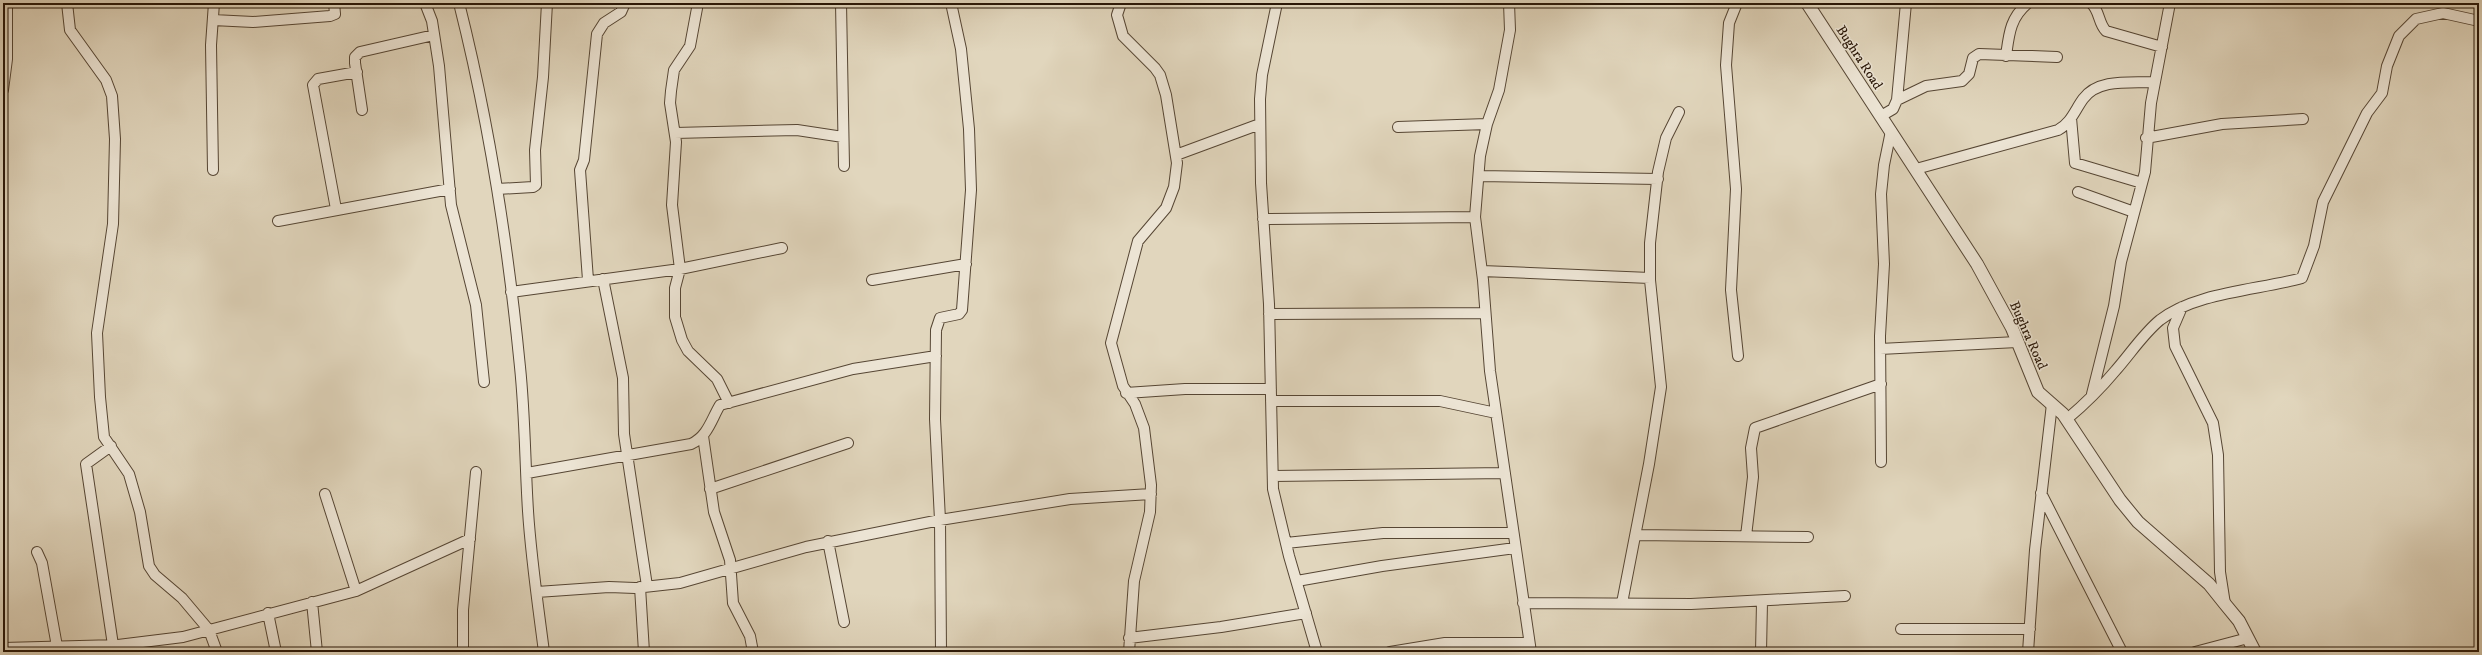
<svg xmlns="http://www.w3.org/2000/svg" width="2482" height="655" font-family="'IM FELL DW Pica',serif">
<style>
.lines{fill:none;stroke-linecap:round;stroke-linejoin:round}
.minor-casing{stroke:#564634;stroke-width:12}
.tertiary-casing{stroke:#564634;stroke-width:14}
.minor{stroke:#ece4d4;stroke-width:10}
.tertiary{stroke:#ece4d4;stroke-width:12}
.labels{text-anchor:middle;stroke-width:3;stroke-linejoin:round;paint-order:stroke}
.street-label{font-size:14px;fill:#281607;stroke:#ece4d4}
</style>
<rect width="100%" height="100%" fill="#e1d6bd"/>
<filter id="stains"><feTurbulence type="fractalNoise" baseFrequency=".005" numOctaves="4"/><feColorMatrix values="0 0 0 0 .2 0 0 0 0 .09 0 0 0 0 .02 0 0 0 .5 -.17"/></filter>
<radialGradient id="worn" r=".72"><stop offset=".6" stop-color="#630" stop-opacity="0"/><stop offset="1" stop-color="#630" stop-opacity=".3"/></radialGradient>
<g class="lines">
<defs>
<path id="minor" d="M67 3 70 30 106 80 112 96 115 139 113 224 97 333 100 397 104 437 129 474 140 512 149 566 155 575 182 598 209 630 217 652
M425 3 432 21 439 66 451 205 476 305 484 382
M459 3C489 122 508 244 520 367 525 415 525 463 528 511 531 558 538 605 544 652
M698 3 690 46 674 70 671 91 670 103 676 142 672 205 680 269 675 288V317L682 340 688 351 717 379 729 403
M841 3 844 166
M1121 3 1117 15 1123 36 1155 68 1160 75 1166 95 1177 163 1174 187 1166 208 1138 241 1111 343 1123 386 1135 404 1144 428 1151 485 1150 512 1134 581 1129 652
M1277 3 1262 75 1260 99 1261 183 1269 304 1273 489 1289 556 1317 652
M1509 3 1510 30 1499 90 1487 124 1480 156 1475 217 1483 280 1490 371 1531 652
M1737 3 1729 23 1726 65 1736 189 1731 290 1738 356
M2091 3C2100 11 2098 23 2106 31L2162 47
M213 20 253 22 330 16 335 14 334 3
M2006 56C2009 34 2010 18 2028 3
M3 90 7 59V3
M1897 100 1926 86 1962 81 1969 74 1973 58 1979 54 2057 57
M362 110 355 63V57L360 52 434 35
M1881 116 1893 109 1897 100 1906 3
M2071 118 2075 163 2142 183
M1398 127 1487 124
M675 133 797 130 843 137
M2146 138 2222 124 2303 119
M1176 155 1260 124
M1916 169 2058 130C2071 123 2075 110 2083 99 2098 78 2131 83 2154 82
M213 170 211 45 214 3
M1479 176 1658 179
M497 189 533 187 536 185 535 150 543 77 547 3
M2078 192 2134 212
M336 209 313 85 318 79 357 72
M1263 219 1475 217
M278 221 450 189
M1482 271 1650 278
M603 279 623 378 624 434 647 586
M588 280 580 170 584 160 597 34 604 23 621 12 625 3
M872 280 966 264
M511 292 680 269 782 248
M2182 307 2173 328 2175 346 2213 423 2218 455 2220 572 2225 604
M1269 314 1485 313
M1880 349 2017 342
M1126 393 1185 389H1271
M2092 394 2114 306 2121 262 2145 172 2151 103 2170 3
M1271 401H1440L1496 413
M2067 419C2085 404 2101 388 2116 370 2131 353 2143 334 2160 320 2196 292 2259 290 2302 278L2314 246 2323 202 2367 113 2382 93 2387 66 2399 36 2416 19 2443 13 2479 21
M703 436 714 512 730 560 733 603 750 636 753 652
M111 446 86 464 113 645
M1881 462 1880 336 1884 264 1881 194 1884 165 1891 131
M527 473 691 444C708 436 711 420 720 405L853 369 936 356
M1273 476 1505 473
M710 489 848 443
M2041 493 2122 652
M325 494 356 591
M1636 535 1808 537
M1746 536 1753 477 1751 448 1755 428 1881 384
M828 541 844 622
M1286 543 1383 533H1513
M37 552 42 563 58 652
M1297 581 1382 566 1515 548
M640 587 644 652
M537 592 609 587 635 588 680 583 806 547 940 520 1070 499 1151 494
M312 602 317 652
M1523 603 1691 604 1845 596
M1622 603 1649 464 1661 387 1650 280V243L1658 172 1666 138 1679 112
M268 613 276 652
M1901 629H2030
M1129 638 1221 627 1306 613
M3 648 118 645 183 637 356 591 470 539
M463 652V610L476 472
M941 652 940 520 935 419 936 330 940 318 959 314 962 310 971 190 969 129 961 49 951 3
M1390 652 1445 643H1529
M1761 652 1762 602
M2028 652 2035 550 2052 404
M2195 652 2248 638"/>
<path id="tertiary" d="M1807 3 1977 264 2012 328 2038 392 2063 414 2120 500 2138 522 2209 584 2225 604 2239 621 2255 652"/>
</defs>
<!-- minor casing -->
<use href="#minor" class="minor-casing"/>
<!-- tertiary casing -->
<use href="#tertiary" class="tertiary-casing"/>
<!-- minor -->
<use href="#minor" class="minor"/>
<!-- tertiary -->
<use href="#tertiary" class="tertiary"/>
</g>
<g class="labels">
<!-- street labels -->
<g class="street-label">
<text transform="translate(1860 57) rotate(57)" y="5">Bughra Road</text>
<text transform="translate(2029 335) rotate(66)" y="5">Bughra Road</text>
</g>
</g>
<!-- margin -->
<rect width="2482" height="655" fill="none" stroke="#e1d6bd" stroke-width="16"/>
<rect x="4" y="4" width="2474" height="647" fill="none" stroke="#281607" stroke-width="2"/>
<rect x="8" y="8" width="2466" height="639" fill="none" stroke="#281607"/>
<rect width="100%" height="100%" filter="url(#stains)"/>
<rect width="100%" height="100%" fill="url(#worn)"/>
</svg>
